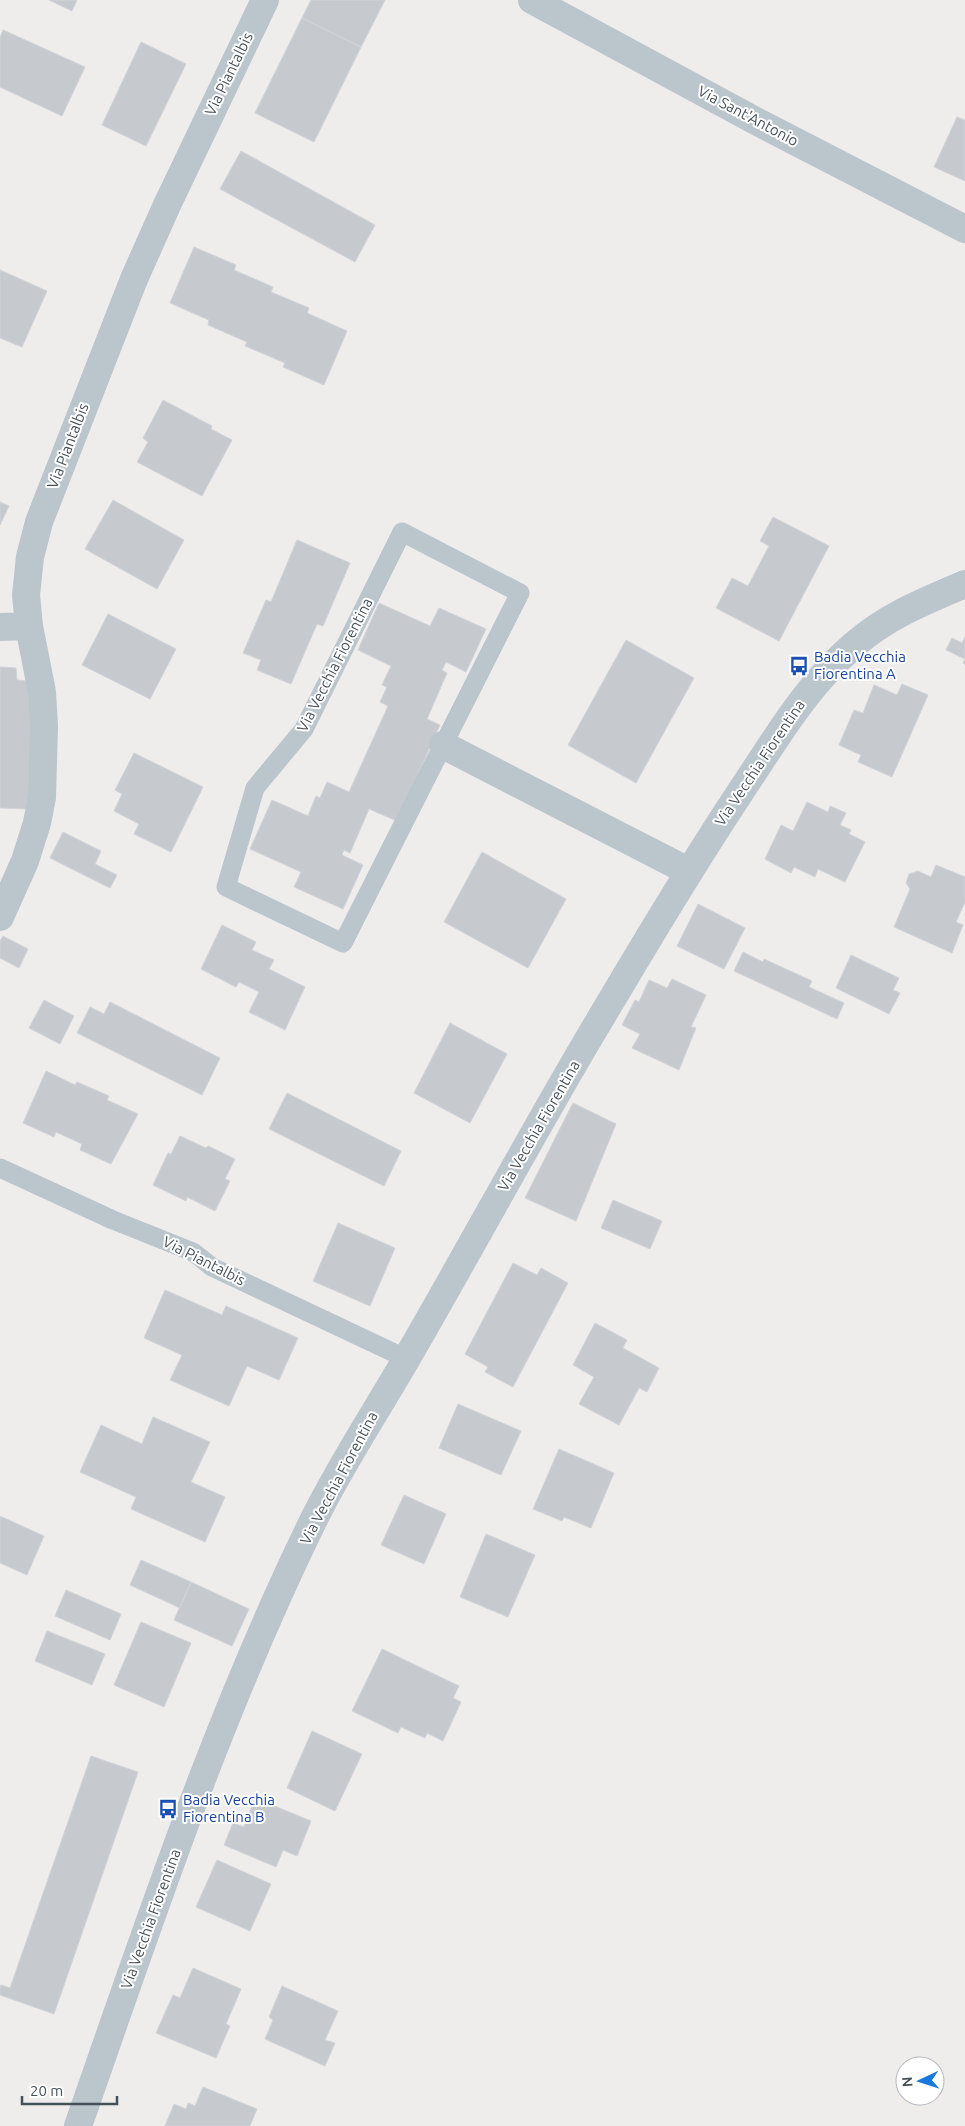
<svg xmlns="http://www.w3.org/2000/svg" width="965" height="2126" font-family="Ubuntu,sans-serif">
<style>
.building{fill:#c6cacf;stroke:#d0d3d8}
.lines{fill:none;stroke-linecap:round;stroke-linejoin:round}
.lane{stroke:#bac5cc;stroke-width:19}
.street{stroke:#bac5cc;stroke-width:28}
.labels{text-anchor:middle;stroke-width:4;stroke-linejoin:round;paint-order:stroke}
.street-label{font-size:15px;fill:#455159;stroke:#fff}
.transit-label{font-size:15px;fill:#164399;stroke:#fff;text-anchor:start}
</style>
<rect width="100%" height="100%" fill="#efecec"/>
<!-- building -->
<path class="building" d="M49 0H77L72 11Z
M311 0H385L361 47 302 18Z
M302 18 361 47 314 142 255 113Z
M3 30 85 67 62 116 0 87V38Z
M141 42 186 64 146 146 102 125Z
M957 117 965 120V181L934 167Z
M241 151 375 225 355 262 220 189Z
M194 247 236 265 234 270 273 287 271 292 309 308 307 313 347 331 324 385 283 367 285 363 245 346 247 342 208 325 209 320 170 303Z
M0 270 47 291 22 347 0 338Z
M163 400 212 426 211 429 232 440 202 496 137 462 148 442 143 438Z
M113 500 184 540 157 589 85 549Z
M0 502 9 506 0 525Z
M773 517 829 546 779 641 716 608 732 578 748 586 769 546 760 541Z
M297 540 350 563 323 626 317 624 291 684 257 670 261 660 243 653 266 600 271 602Z
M379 603 430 626 439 608 486 629 466 672 446 662 442 670 447 673 427 719 440 725 397 821 369 809 350 853 344 850 342 855 363 865 343 909 294 887 301 872 250 849 272 800 308 816 316 796 320 798 327 782 349 792 388 706 380 702 387 687 382 685 391 666 358 650Z
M108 614 176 649 150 699 82 665Z
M965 637V665L963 663 965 659 946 650 952 638 962 643Z
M626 640 694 678 636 783 568 745Z
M0 667 16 668 17 680 28 681 31 732 28 809 0 808Z
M902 684 928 695 892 777 858 762 861 755 839 745 854 710 863 713 874 685 897 695Z
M134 753 203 787 171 852 134 834 139 824 114 811 122 794 115 790Z
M807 802 828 812 830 806 846 813 840 825 851 830 849 834 865 842 845 882 818 869 815 877 794 867 791 873 765 859 781 825 793 831Z
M63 832 101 851 95 864 117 875 110 888 50 858Z
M482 852 566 899 528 968 444 922Z
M936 865 965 877V902L956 922 963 925 952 953 894 927 910 889 906 883 909 874 918 871 931 877Z
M698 904 745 928 724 969 677 946Z
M222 925 256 942 252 950 274 960 269 969 305 987 285 1030 249 1012 259 992 239 982 236 987 201 969Z
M3 936 28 949 19 968 0 958V941Z
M743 952 763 962 764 959 812 981 809 987 844 1003 837 1019 734 971Z
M851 955 899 978 893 990 900 993 889 1014 836 988Z
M672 979 706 995 691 1027 696 1028 679 1070 632 1048 640 1034 622 1025 635 1000 639 1002 649 980 667 988Z
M44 1000 74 1016 60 1044 29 1028Z
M110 1002 220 1058 202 1095 77 1033 90 1007 104 1014Z
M450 1023 507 1054 470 1123 414 1093Z
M46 1071 75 1085 77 1082 109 1096 107 1100 138 1114 111 1164 80 1150 82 1144 56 1132 54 1137 23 1123Z
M287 1093 401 1151 384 1186 269 1129Z
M573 1103 616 1124 576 1221 525 1198Z
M180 1136 206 1148 208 1146 235 1159 225 1179 230 1181 215 1211 187 1197 186 1201 153 1185 168 1153 171 1154Z
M613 1200 662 1221 650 1249 601 1228Z
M338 1223 395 1248 370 1306 313 1281Z
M513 1263 537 1275 541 1268 568 1283 513 1387 485 1372 488 1367 465 1354Z
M165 1290 222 1315 226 1306 298 1338 279 1380 247 1366 229 1406 170 1380 182 1355 144 1338Z
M595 1323 627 1340 623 1348 659 1368 647 1392 639 1388 619 1425 579 1404 594 1377 573 1365Z
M458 1404 521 1431 501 1475 439 1448Z
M153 1417 210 1442 191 1482 225 1497 205 1542 131 1509 136 1497 80 1472 101 1425 142 1444Z
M559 1449 614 1473 591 1528 564 1517 562 1521 533 1509Z
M404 1495 446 1514 424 1564 381 1545Z
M0 1516 44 1536 27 1575 0 1563Z
M486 1534 535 1555 508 1617 460 1597Z
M141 1560 191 1582 180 1608 130 1585Z
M191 1582 249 1609 232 1646 174 1620Z
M66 1590 121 1614 110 1640 55 1616Z
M141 1622 191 1643 164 1707 114 1685Z
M47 1631 105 1654 92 1685 35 1661Z
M382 1649 459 1686 453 1698 461 1702 443 1741 427 1733 425 1738 401 1727 398 1733 352 1711Z
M312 1731 362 1754 335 1811 287 1788Z
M91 1756 138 1772 54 2014 0 1995V1988L1 1985 10 1988Z
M255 1798 311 1821 297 1856 283 1850 276 1867 224 1845 233 1823 244 1827Z
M217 1860 271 1884 250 1931 196 1907Z
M193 1968 241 1989 226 2024 230 2026 216 2058 156 2033 173 1995 180 1998Z
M282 1986 338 2011 325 2040 335 2043 325 2066 265 2039 273 2020 269 2017Z
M203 2087 257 2109 250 2126H165L174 2104 186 2109 188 2103 195 2106Z"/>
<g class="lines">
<!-- lane -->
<path class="lane" d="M402 532 520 593 343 943 226 887 255 788 304 729Z
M0 1168 113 1220 193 1252 212 1267 407 1359"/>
<!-- street -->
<path class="street" d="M532 0 754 120 965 229
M0 627 29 626
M443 745 688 871
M0 917 25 861 37 823 42 797 44 726 42 692 29 626 26 595 30 557 39 522 134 279 167 205 265 0
M78 2126C150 1920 219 1712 315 1517 344 1459 379 1407 411 1351 470 1249 526 1145 586 1043 637 957 688 871 743 788 777 737 807 685 854 645 887 616 925 601 965 584"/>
</g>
<!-- icons -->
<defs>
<symbol id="bus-bare" viewBox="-9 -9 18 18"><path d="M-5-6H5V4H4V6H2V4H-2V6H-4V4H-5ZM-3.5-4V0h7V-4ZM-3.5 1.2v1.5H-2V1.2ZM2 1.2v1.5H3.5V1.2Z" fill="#1a4fb4" stroke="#fff" stroke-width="2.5" paint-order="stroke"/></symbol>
</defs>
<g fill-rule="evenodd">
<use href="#bus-bare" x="785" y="652" width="28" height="28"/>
<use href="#bus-bare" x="154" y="1795" width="28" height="28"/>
</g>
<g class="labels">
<!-- street labels -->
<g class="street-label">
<text transform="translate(229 74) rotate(-64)" y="5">Via Piantalbis</text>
<text transform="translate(748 116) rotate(28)" y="5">Via Sant'Antonio</text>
<text transform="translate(68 446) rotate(-69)" y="5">Via Piantalbis</text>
<text transform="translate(335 665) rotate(-63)" y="5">Via Vecchia Fiorentina</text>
<text transform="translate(760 763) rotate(-56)" y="5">Via Vecchia Fiorentina</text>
<text transform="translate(539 1126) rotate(-60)" y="5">Via Vecchia Fiorentina</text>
<text transform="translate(204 1261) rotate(27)" y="5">Via Piantalbis</text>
<text transform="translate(339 1478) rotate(-62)" y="5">Via Vecchia Fiorentina</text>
<text transform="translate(151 1919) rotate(-70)" y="5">Via Vecchia Fiorentina</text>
</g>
<!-- transit labels -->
<g class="transit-label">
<text x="814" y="662">Badia Vecchia<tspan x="814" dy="17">Fiorentina A</tspan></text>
<text x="183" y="1805">Badia Vecchia<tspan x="183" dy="17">Fiorentina B</tspan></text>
</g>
</g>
<!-- north arrow -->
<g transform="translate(920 2081) rotate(266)"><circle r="24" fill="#ffffff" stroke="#b5b9bd"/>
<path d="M0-4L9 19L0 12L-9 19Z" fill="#1978dc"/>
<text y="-8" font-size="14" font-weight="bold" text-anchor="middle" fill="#455159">N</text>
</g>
<!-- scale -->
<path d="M22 2096v8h95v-8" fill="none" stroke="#455159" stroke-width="2.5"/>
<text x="30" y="2096" font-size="15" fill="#455159" stroke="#ffffff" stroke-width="4" paint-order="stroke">20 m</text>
</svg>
